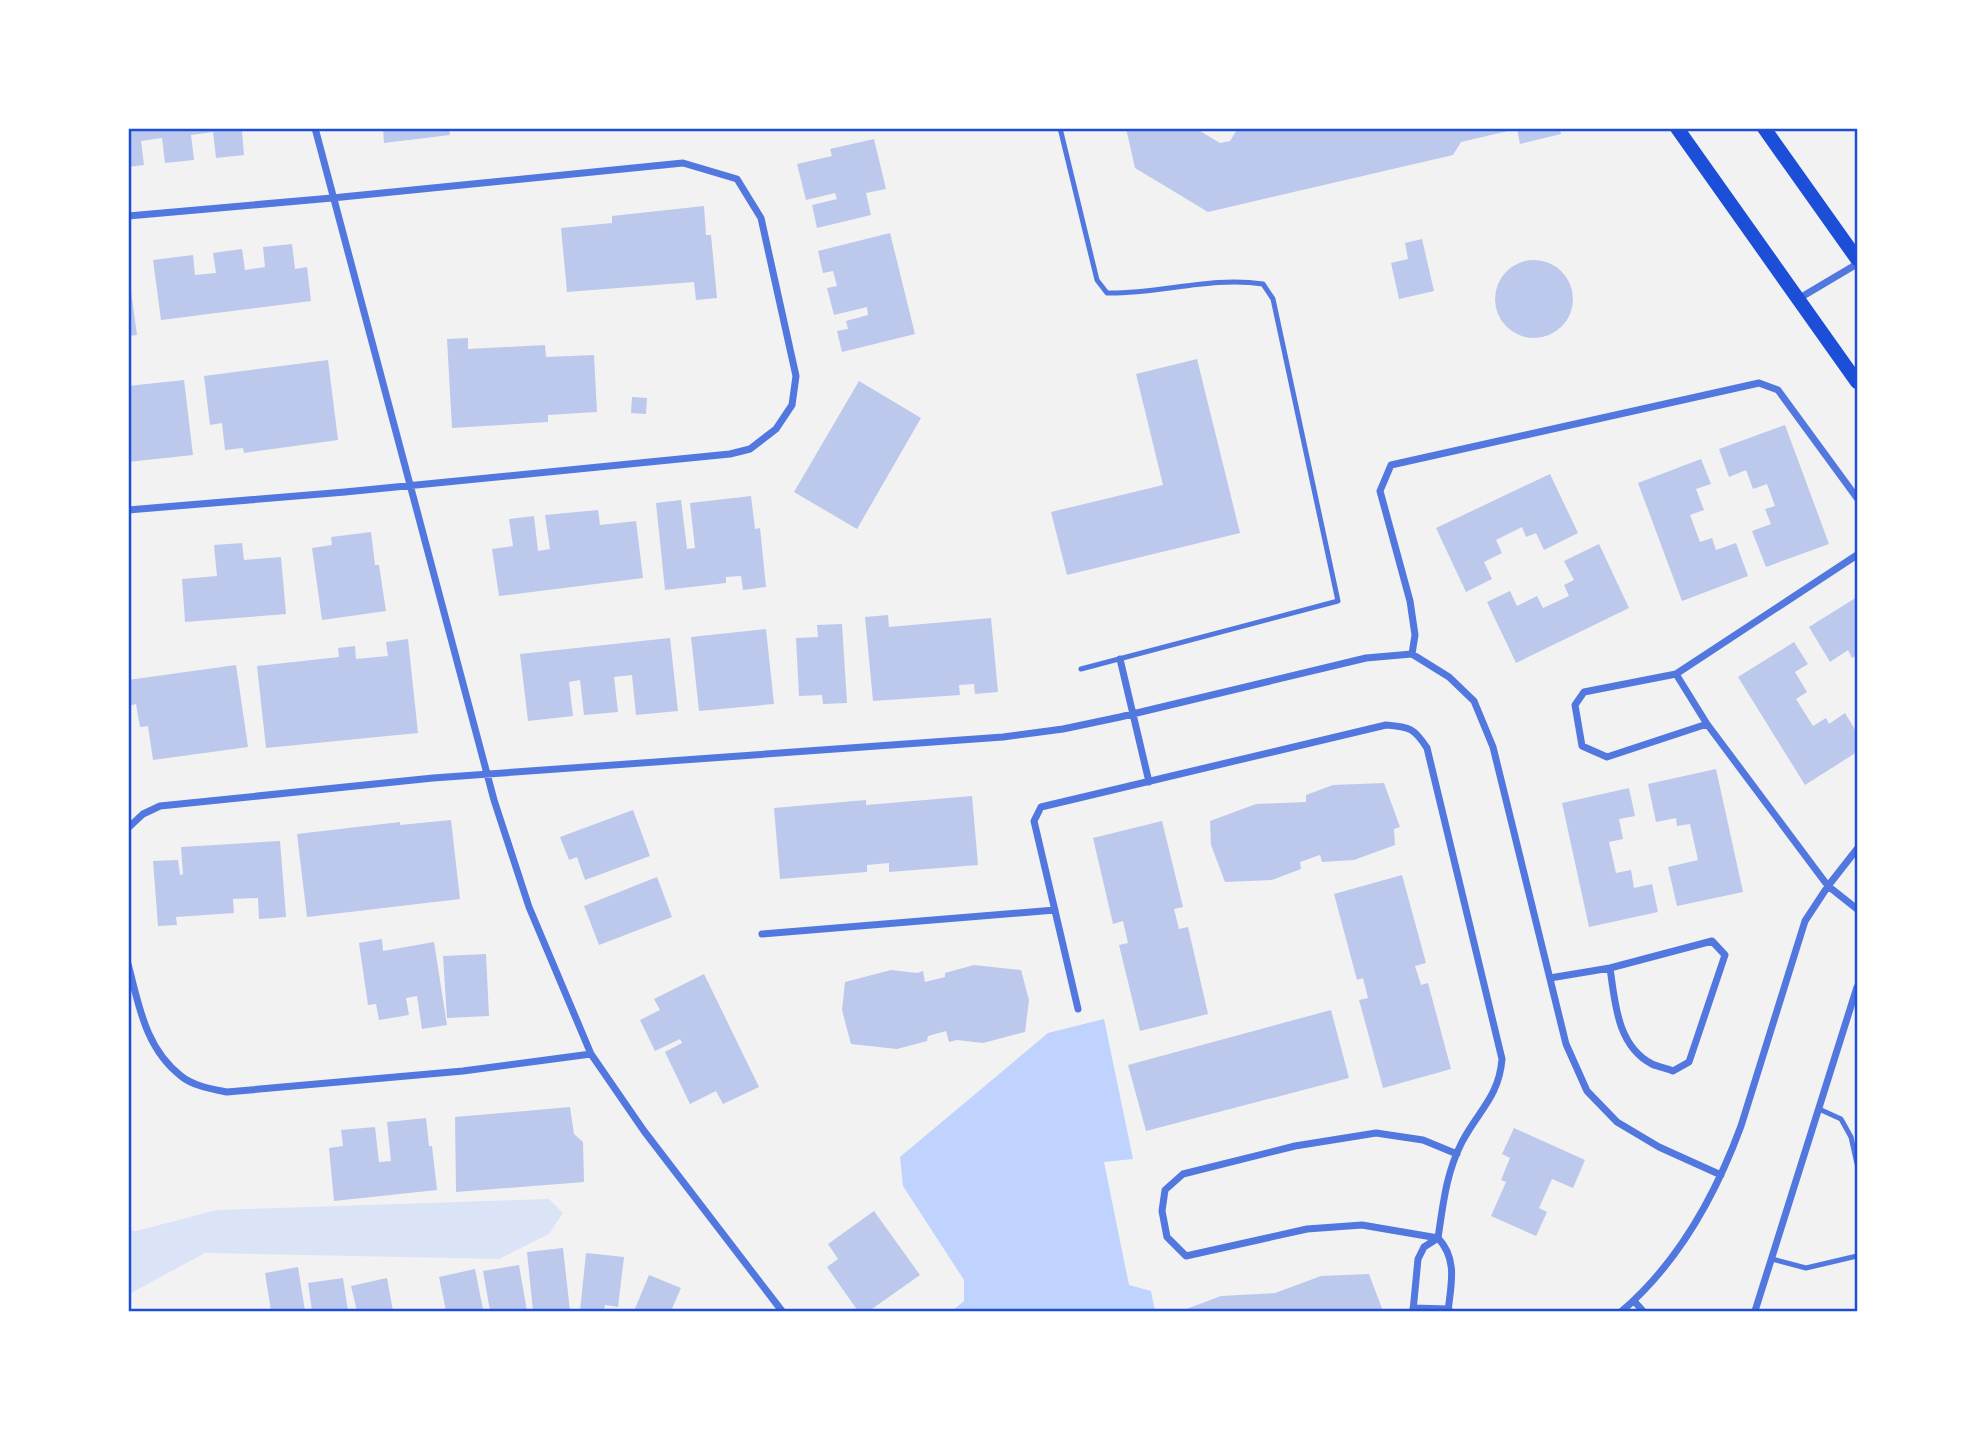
<svg xmlns="http://www.w3.org/2000/svg" width="1985" height="1439" font-family="Spectral,serif">
<style>
.green{fill:#dbe4f7}
.water{fill:#bfd3fe}
.building{fill:#bdc9ec}
.lines{fill:none;stroke-linecap:round;stroke-linejoin:round}
.service{stroke:#5277de;stroke-width:5}
.minor{stroke:#5277de;stroke-width:7}
.secondary{stroke:#1d4ed8;stroke-width:14}
.neatline{fill:none;stroke:#1d4ed8;stroke-width:2.5}
</style>
<rect width="100%" height="100%" fill="#f2f2f2"/>
<!-- green -->
<path class="green" d="M549 1199 563 1213 549 1234 499 1259 205 1253 131 1293 128 1303V1230L136 1231 217 1210Z"/>
<!-- water -->
<path class="water" d="M1104 1019 1133 1159 1104 1162 1129 1285 1151 1291 1155 1311H952L964 1301V1280L903 1186 900 1157 1048 1033Z"/>
<!-- building -->
<path class="building" d="M128 128H255V130L242 131 244 155 216 158 213 132 191 135 194 160 165 163 162 138 141 141 144 165 128 167Z
M383 128H449L450 135 384 143Z
M1126 128H1195L1220 143 1230 141 1238 128H1560L1561 134 1520 144 1517 129 1461 142 1453 155 1208 212 1135 168Z
M874 139 886 189 866 193 871 215 817 228 812 205 837 199 835 193 806 200 797 164 832 156 830 149Z
M704 206 706 235H711L717 298 696 300 694 282 567 292 561 228 612 223V216Z
M890 233 915 334 842 352 837 331 848 329 846 321 868 315 867 307 834 315 827 288 837 286 833 271 823 273 818 251Z
M1422 239 1434 291 1399 299 1391 263 1408 259 1405 243Z
M292 244 295 269 307 267 311 301 161 320 153 260 193 255 195 275 216 273 213 253 242 249 245 270 265 267 263 247Z
M1495 299a39 39 0 1 1 78 0a39 39 0 1 1-78 0Z
M128 268 137 335 128 336Z
M468 338V349L545 345 546 357 594 355 597 412 548 415V422L452 428 447 339Z
M1197 359 1240 533 1067 575 1051 512 1163 485 1136 374Z
M328 360 338 440 244 453 243 448 225 450 222 423 210 425 204 376Z
M184 380 193 455 128 462V386Z
M859 381 921 418 857 529 794 492Z
M632 397 647 398 646 414 631 413Z
M1785 425 1829 544 1766 567 1752 531 1771 524 1765 509 1775 506 1767 484 1753 489 1746 470 1729 477 1719 449Z
M1701 459 1711 484 1696 489 1704 510 1690 515 1700 542 1712 538 1716 550 1736 543 1748 576 1682 601 1638 483Z
M1550 474 1578 533 1544 550 1536 533 1526 537 1522 527 1496 540 1502 553 1484 562 1492 579 1466 592 1436 528Z
M751 496 755 529 760 528 766 587 743 590 741 576 726 577V583L665 590 656 503 681 500 687 549 695 548 690 503Z
M598 510 600 525 636 521 643 578 499 596 492 549 513 546 509 519 534 516 538 551 550 549 545 515Z
M371 532 375 565H379L386 611 322 620 312 548 332 545 331 537Z
M242 543 244 560 281 557 286 614 185 622 182 579 217 576 214 545Z
M1599 544 1629 608 1516 663 1487 602 1510 591 1517 606 1537 596 1543 608 1569 596 1564 585 1574 580 1564 561Z
M1857 597V655L1852 658 1848 650 1830 662 1809 627Z
M888 615 889 627 991 618 998 692 975 694 974 684 959 685 960 695 873 701 865 617Z
M842 624 847 703 823 704 822 695 799 696 796 638 818 637 817 625Z
M766 629 774 704 699 711 691 637Z
M670 638 678 711 636 715 632 675 614 677 618 712 584 715 580 680 569 682 573 716 528 721 520 654Z
M408 639 418 733 266 748 257 666 339 657 338 648 355 646 356 659 388 656 386 642Z
M1794 642 1808 664 1795 672 1807 692 1796 699 1813 726 1826 718 1829 724 1845 713 1857 733V752L1805 785 1738 677Z
M236 665 248 747 153 760 148 726 140 727 136 704 128 706V680Z
M1716 769 1743 892 1677 906 1668 867 1698 860 1690 824 1677 826 1676 818 1656 822 1648 784Z
M1384 783 1400 827 1394 829 1395 845 1354 860 1322 862 1320 855 1300 862 1301 869 1272 880 1225 882 1211 845 1210 821 1256 804 1306 802V795L1333 785Z
M1629 788 1635 816 1619 819 1623 839 1609 842 1616 873 1631 870 1634 888 1652 884 1658 912 1589 927 1562 803Z
M972 796 978 865 889 872V863L867 865V872L780 879 774 808 866 800V805Z
M633 810 650 856 585 880 577 857 569 860 560 837Z
M451 820 460 899 307 917 297 834 400 822V825Z
M1162 821 1183 907 1174 909 1179 929 1188 927 1208 1014 1140 1031 1119 945 1128 943 1123 921 1113 924 1093 838Z
M280 841 286 917 259 919 258 898 233 899 234 913 176 917 177 925 158 926 153 861 178 860 180 875 183 874 181 847Z
M1402 875 1426 963 1415 966 1421 985 1428 983 1451 1069 1383 1088 1359 1000 1368 998 1363 978 1357 980 1334 894Z
M657 877 672 917 599 945 584 906Z
M382 939 383 951 434 942 447 1025 422 1029 417 996 406 998 409 1015 379 1020 376 1004 368 1005 359 943Z
M486 954 489 1016 447 1018 443 956Z
M974 965 1021 970 1029 1000 1025 1032 983 1043 957 1040 949 1042 946 1031 928 1036 927 1041 897 1049 851 1044 842 1010 845 982 891 970 917 973 923 971 925 982 945 977V973Z
M704 974 759 1087 723 1104 716 1091 690 1104 665 1052 682 1043 680 1039 655 1051 640 1020 660 1010 654 999Z
M1331 1010 1349 1078 1146 1131 1128 1065Z
M570 1107 574 1134 583 1142 584 1182 456 1192 455 1117Z
M426 1118 429 1146H432L437 1190 334 1201 329 1148 343 1146 341 1130 375 1127 379 1162 391 1161 387 1122Z
M1514 1128 1585 1160 1573 1188 1552 1179 1539 1208 1547 1212 1536 1236 1491 1216 1506 1182 1501 1180 1510 1158 1502 1154Z
M874 1211 920 1275 869 1311H858L827 1267 838 1259 828 1244Z
M563 1248 570 1311H533L527 1252Z
M586 1253 624 1257 618 1307 605 1305 604 1311H580Z
M519 1265 527 1311H490L483 1271Z
M298 1267 305 1311H271L265 1273Z
M475 1269 483 1309 446 1311 439 1277Z
M1369 1274 1383 1311H1181L1221 1296 1275 1293 1321 1276Z
M649 1275 681 1288 671 1311H634Z
M343 1278 348 1311H312L308 1283Z
M387 1278 393 1311H357L351 1286Z"/>
<g class="lines">
<!-- service -->
<path class="service" d="M1060 128 1097 280 1107 293C1160 294 1211 276 1263 284L1273 299 1338 601 1081 669
M1819 1109 1841 1119 1851 1137 1857 1164
M1772 1259 1806 1268 1857 1256"/>
<!-- minor -->
<path class="minor" d="M315 128 494 800 529 907 591 1054 644 1131 782 1311
M128 216 332 198 683 163 737 179 761 218 796 376 792 405 776 429 750 449 730 454 345 492 128 510
M1798 299 1857 264
M1412 654 1415 635 1410 601 1380 491 1391 465 1759 383 1778 390 1857 498
M1120 659 1149 782
M1676 674 1707 724 1828 886 1857 909
M1707 724 1607 757 1582 746 1575 705 1584 692 1676 674 1857 555
M128 828 143 814 160 806 433 778 1003 737 1063 729 1120 717 1366 658 1412 654 1449 677 1474 701 1493 747 1566 1044 1587 1091 1617 1122 1659 1147 1721 1175
M762 934 1055 910
M128 964C139 1005 145 1048 181 1076 193 1086 212 1089 227 1092L463 1071 591 1054
M1550 978 1610 968 1712 941 1725 955 1689 1062 1673 1071C1666 1068 1658 1067 1652 1064 1617 1046 1615 1002 1610 968
M1078 1009 1034 821 1041 807 1386 725C1410 727 1414 728 1427 748L1502 1059C1499 1097 1478 1111 1462 1142 1446 1173 1443 1205 1438 1238L1424 1247 1418 1259 1413 1311
M1634 1301 1643 1311
M1413 1308 1449 1309
M1448 1311C1451 1285 1458 1259 1438 1238L1362 1225 1307 1229 1186 1256 1167 1237 1162 1211 1165 1190 1183 1174 1295 1146 1376 1133 1423 1140 1457 1154
M1622 1311C1678 1263 1716 1194 1741 1126L1805 921 1828 886 1857 849
M1755 1311 1857 987"/>
<!-- secondary -->
<path class="secondary" d="M1677 128 1857 382
M1764 128 1857 259"/>
</g>
<!-- border -->
<rect width="1985" height="1439" fill="none" stroke="#ffffff" stroke-width="259"/>
<rect x="130" y="130" width="1726" height="1180" class="neatline"/>
</svg>
